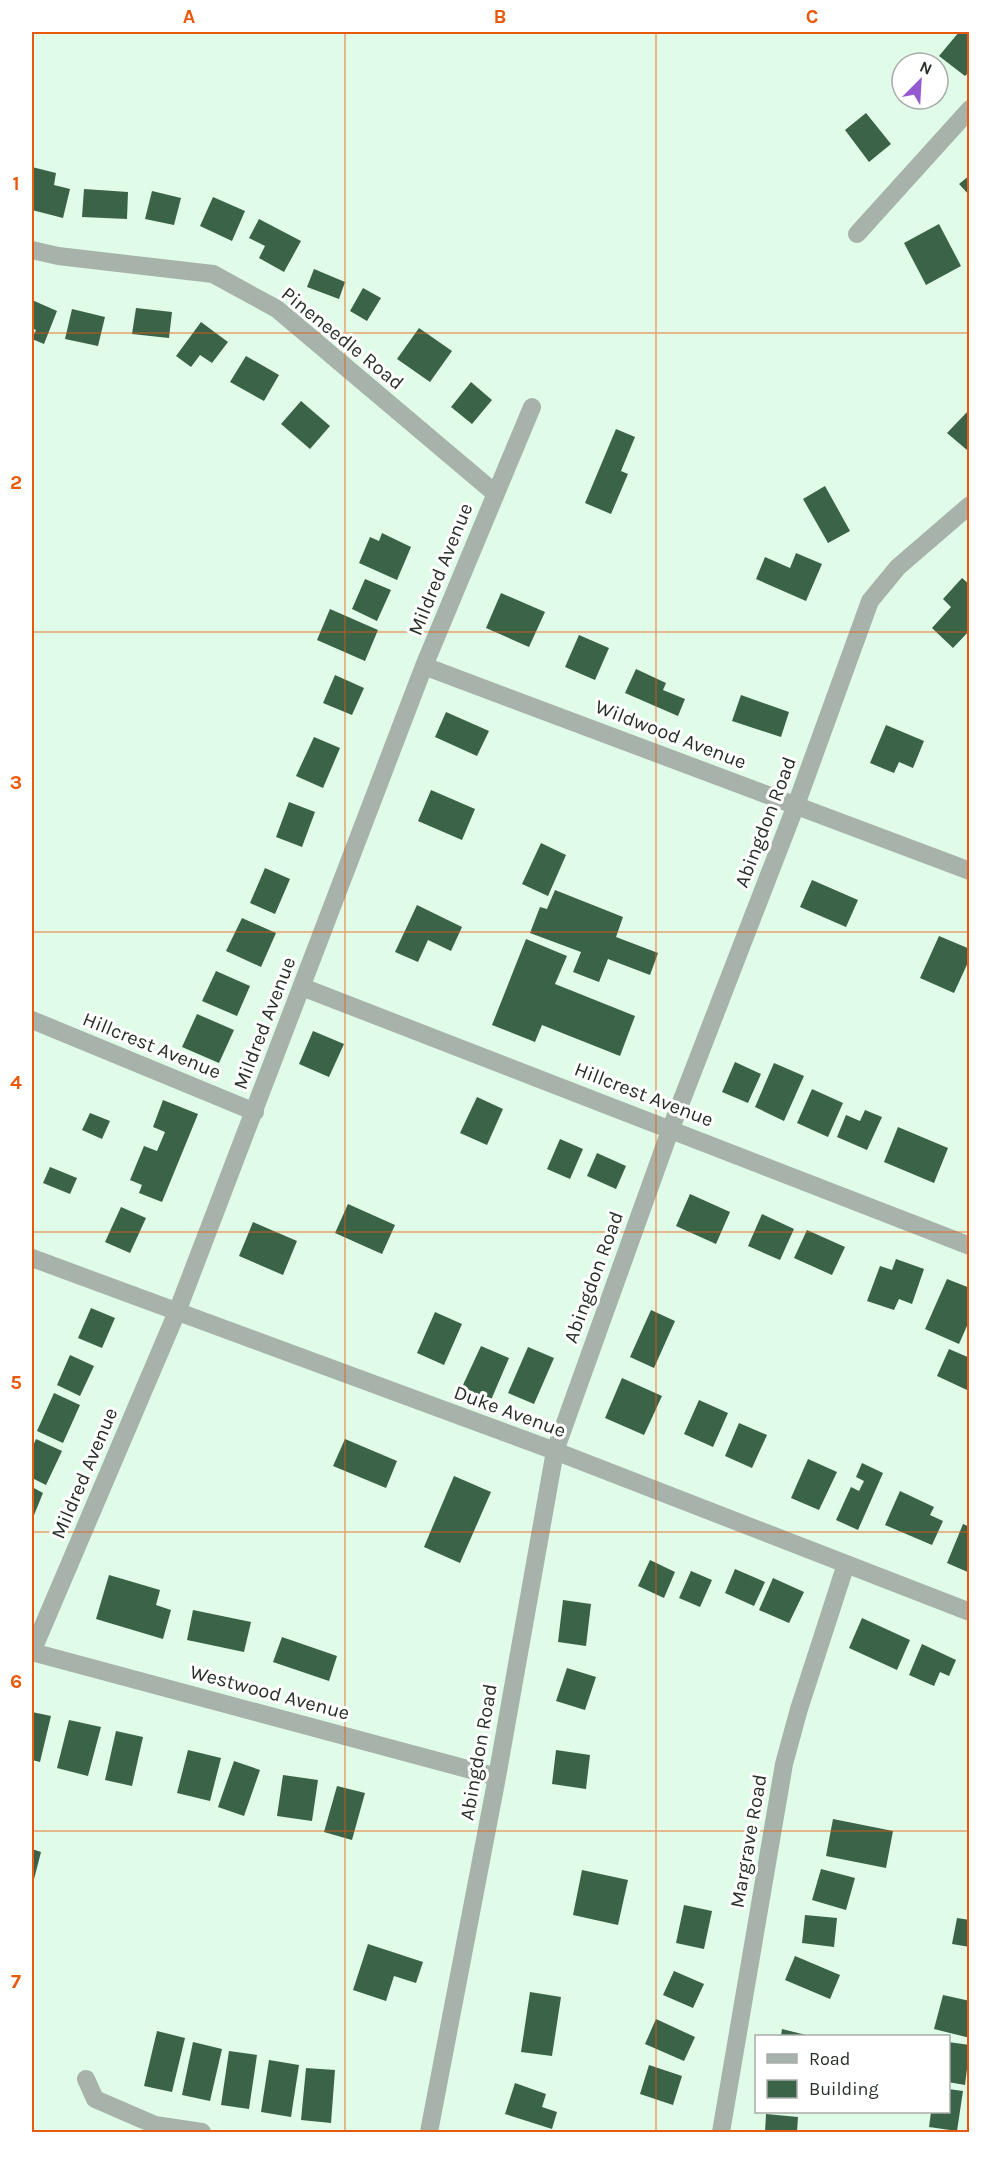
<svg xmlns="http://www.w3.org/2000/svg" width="1001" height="2164" font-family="Karla,sans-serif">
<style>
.building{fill:#3a6348}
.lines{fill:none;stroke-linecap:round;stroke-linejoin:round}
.minor{stroke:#a7b3aa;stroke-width:18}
.grid{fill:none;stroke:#e8590c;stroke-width:1.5;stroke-opacity:0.55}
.labels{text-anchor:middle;stroke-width:6;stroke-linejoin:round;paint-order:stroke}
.street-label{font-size:20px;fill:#263028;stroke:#fff}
.neatline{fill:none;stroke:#e8590c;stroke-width:2}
.grid-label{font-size:20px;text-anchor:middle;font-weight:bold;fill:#e8590c}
</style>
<rect width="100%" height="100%" fill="#e0fbe7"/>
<!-- building -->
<path class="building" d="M959 32H967L970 34V71L965 76 939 56Z
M866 113 891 144 869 162 845 130Z
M32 167 56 173 54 185 70 189 63 218 32 210Z
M970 175V196L959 184Z
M84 189 128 192 127 219 82 217Z
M152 191 181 198 174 225 145 219Z
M213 197 245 211 232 241 200 226Z
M259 219 301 241 284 272 259 258 265 246 249 238Z
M939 224 961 266 926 285 904 243Z
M314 269 345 282 339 299 307 287Z
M363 288 381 298 367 321 350 311Z
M32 300 57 311 44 344 32 339 36 330 32 328Z
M136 308 172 312 169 338 132 334Z
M72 309 105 317 98 346 65 339Z
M201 322 228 342 212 363 200 355 191 367 176 356Z
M419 328 452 351 430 382 397 359Z
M246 356 279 375 264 401 230 382Z
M471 382 492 400 472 424 451 407Z
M301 401 330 426 310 449 281 424Z
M970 409V447L967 450 947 433Z
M616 429 635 437 621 471 628 474 611 514 585 503Z
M825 486 850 531 828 543 803 499Z
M382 533 411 547 397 580 359 563 370 537 379 541Z
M796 553 822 564 806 601 756 579 765 557 790 568Z
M962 578 970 585V630L953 648 932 628 951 607 943 599Z
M365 579 391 590 377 621 352 609Z
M501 593 545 612 529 647 486 628Z
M330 609 378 630 365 661 317 640Z
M579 635 609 648 595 680 565 667Z
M636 669 666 683 663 690 685 699 678 716 625 693Z
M335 675 364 688 352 715 323 703Z
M741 695 789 712 781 737 732 721Z
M446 712 489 731 477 756 435 737Z
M886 725 924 741 913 768 899 762 894 773 870 763Z
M314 737 340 748 323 788 296 776Z
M431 790 475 809 462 840 418 821Z
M289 802 315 812 302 847 276 837Z
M541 843 566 855 548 896 522 884Z
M265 868 290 879 275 914 250 903Z
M812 880 858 900 846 927 800 907Z
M555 890 623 917 616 937 658 953 650 975 608 959 599 982 573 972 581 952 530 933 540 907 547 909Z
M417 905 462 927 451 951 428 940 418 962 395 952Z
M242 918 276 933 261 967 226 951Z
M939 936 970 949V958L954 993 920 978Z
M526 939 567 956 555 984 635 1016 620 1056 542 1025 535 1042 492 1025Z
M216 971 250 986 237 1016 202 1001Z
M197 1014 234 1030 219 1063 182 1047Z
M313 1031 344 1044 329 1077 299 1064Z
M735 1062 761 1074 748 1103 722 1092Z
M774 1063 804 1076 784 1121 755 1107Z
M812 1089 843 1103 828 1137 797 1123Z
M477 1097 503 1109 487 1145 460 1133Z
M163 1100 198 1114 162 1202 139 1193 142 1185 130 1180 144 1146 157 1151 165 1132 153 1127Z
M865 1110 882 1117 867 1150 837 1137 846 1115 860 1121Z
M90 1113 110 1121 102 1139 82 1130Z
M898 1127 948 1148 934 1183 884 1162Z
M560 1139 583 1149 570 1179 547 1169Z
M597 1153 626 1166 616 1189 587 1176Z
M50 1167 77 1178 70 1194 43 1183Z
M690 1194 730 1212 716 1244 676 1226Z
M348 1204 395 1225 382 1254 335 1233Z
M121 1207 146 1218 130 1253 105 1242Z
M762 1214 794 1229 780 1260 748 1246Z
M253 1222 297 1241 283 1275 239 1256Z
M807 1230 845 1247 832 1275 794 1258Z
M896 1259 924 1269 912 1304 899 1299 894 1310 867 1301 880 1266 892 1270Z
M947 1279 970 1288V1319L959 1344 925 1329Z
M91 1308 115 1318 102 1348 78 1338Z
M651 1310 675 1321 654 1368 630 1357Z
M435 1312 462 1324 444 1365 417 1353Z
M481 1346 509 1358 491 1400 462 1387Z
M528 1347 554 1358 534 1404 508 1393Z
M949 1349 970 1358V1385L967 1390 937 1376Z
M70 1355 94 1366 80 1396 57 1385Z
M622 1378 662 1396 644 1435 605 1418Z
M54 1393 80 1405 63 1443 37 1431Z
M699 1400 728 1413 713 1447 684 1434Z
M739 1423 767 1435 752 1468 725 1456Z
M36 1439 62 1451 46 1485 32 1478V1448Z
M345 1439 397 1461 386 1488 333 1466Z
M808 1459 837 1472 819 1510 791 1498Z
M862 1463 883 1473 858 1530 836 1520 851 1487 859 1491 864 1481 856 1477Z
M454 1476 491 1492 460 1563 424 1547Z
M32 1487 43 1493 32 1520Z
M900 1491 934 1507 930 1515 943 1521 932 1545 885 1525Z
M963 1524 970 1527V1573L947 1563Z
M650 1560 675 1572 664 1598 638 1586Z
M735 1569 765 1582 754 1606 725 1593Z
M691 1571 712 1580 700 1607 679 1598Z
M109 1575 160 1590 156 1605 171 1610 163 1639 96 1619Z
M773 1578 804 1592 789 1623 759 1610Z
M563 1600 591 1604 586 1646 558 1642Z
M193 1610 251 1622 244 1652 187 1640Z
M862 1618 910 1640 897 1670 849 1648Z
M282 1637 337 1656 329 1681 273 1662Z
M922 1644 956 1660 949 1676 940 1672 934 1686 909 1675Z
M567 1668 596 1677 585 1710 556 1701Z
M32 1712 51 1716 40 1762 32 1760Z
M69 1720 101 1727 88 1776 57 1768Z
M116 1731 143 1737 132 1786 105 1780Z
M188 1750 221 1758 210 1801 177 1793Z
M556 1750 590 1755 586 1789 552 1784Z
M234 1761 260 1770 244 1816 218 1807Z
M283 1775 318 1780 312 1821 277 1816Z
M337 1786 365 1793 352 1840 324 1832Z
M833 1819 893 1831 886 1868 826 1856Z
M32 1849 41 1852 32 1887Z
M821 1869 855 1878 846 1910 812 1900Z
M582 1870 628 1880 618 1925 573 1915Z
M684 1905 712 1911 704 1949 676 1943Z
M805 1915 837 1918 834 1947 802 1943Z
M957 1918 970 1920V1947L952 1944Z
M368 1944 423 1962 416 1983 394 1976 386 2001 353 1990Z
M795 1956 840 1975 830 1999 785 1980Z
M674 1971 704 1984 693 2008 663 1995Z
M530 1992 561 1997 552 2056 521 2052Z
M943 1995 970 2001V2038L934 2029Z
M656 2019 695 2037 684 2061 645 2044Z
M782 2029 810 2036H781Z
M157 2031 185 2038 172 2092 144 2086Z
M193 2042 222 2049 210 2101 182 2095Z
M948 2042 970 2045 965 2085 948 2082Z
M229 2051 257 2055 249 2109 221 2105Z
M269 2060 299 2065 291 2117 261 2112Z
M649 2065 682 2076 673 2105 640 2094Z
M306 2068 335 2070 331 2123 301 2120Z
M515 2083 546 2094 542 2107 557 2112 552 2129 505 2114Z
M948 2089 963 2091 957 2131 929 2127 931 2112H948Z
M766 2114 798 2117 797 2132H765Z"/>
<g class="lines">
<!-- minor -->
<path class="minor" d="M857 234 970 109
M32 250 58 256 213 274 277 309 496 494
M424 666 970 871
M302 987 970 1246
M32 1020 255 1112
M32 1258 555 1451 970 1612
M497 1777 32 1652 177 1312 424 666 532 407
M86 2079 95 2099 155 2125 202 2132
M429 2132 497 1777 555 1451 671 1128 796 805 870 601 898 567 970 505
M721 2132 784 1764 799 1709 846 1564"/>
</g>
<!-- grid -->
<path class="grid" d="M345 32V2132M656 32V2132M32 333H970M32 632H970M32 932H970M32 1232H970M32 1532H970M32 1831H970"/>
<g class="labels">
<!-- street labels -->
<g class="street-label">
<text transform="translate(343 338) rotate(39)" y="7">Pineneedle Road</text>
<text transform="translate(440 569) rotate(-68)" y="7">Mildred Avenue</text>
<text transform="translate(671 734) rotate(21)" y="7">Wildwood Avenue</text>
<text transform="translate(765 822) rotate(-69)" y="7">Abingdon Road</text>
<text transform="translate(264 1023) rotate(-69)" y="7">Mildred Avenue</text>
<text transform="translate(152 1045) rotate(22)" y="7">Hillcrest Avenue</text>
<text transform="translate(644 1094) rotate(21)" y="7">Hillcrest Avenue</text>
<text transform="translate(593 1277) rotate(-70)" y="7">Abingdon Road</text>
<text transform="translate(510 1411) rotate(20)" y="7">Duke Avenue</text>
<text transform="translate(84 1473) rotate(-67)" y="7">Mildred Avenue</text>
<text transform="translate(270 1692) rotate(15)" y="7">Westwood Avenue</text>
<text transform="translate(478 1752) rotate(-80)" y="7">Abingdon Road</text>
<text transform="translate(748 1841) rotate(-80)" y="7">Margrave Road</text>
</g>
</g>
<!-- border -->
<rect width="1001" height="2164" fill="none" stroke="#ffffff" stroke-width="66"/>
<!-- legend -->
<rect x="755" y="2035" width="195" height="78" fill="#ffffff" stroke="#a8aca9" stroke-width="1.5"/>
<rect x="767" y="2054" width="30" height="9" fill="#a7b3aa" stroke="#a8aca9" stroke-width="1.5"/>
<text x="809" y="2065" font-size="18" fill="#263028">Road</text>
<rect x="767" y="2080" width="30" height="18" fill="#3a6348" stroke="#a8aca9" stroke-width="1.5"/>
<text x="809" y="2095" font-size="18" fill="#263028">Building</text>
<!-- north arrow -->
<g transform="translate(920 81) rotate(24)"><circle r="28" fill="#ffffff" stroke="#a8aca9" stroke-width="1.5"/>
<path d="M0-4.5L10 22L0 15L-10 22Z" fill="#955ad2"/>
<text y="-9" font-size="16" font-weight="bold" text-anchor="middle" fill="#263028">N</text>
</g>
<rect x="33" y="33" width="935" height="2098" class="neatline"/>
<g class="grid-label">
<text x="189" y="23">A</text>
<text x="500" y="23">B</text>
<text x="812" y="23">C</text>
<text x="16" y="190">1</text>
<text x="16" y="489">2</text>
<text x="16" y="789">3</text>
<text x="16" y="1089">4</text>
<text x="16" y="1389">5</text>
<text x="16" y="1688">6</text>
<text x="16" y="1988">7</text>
</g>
</svg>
